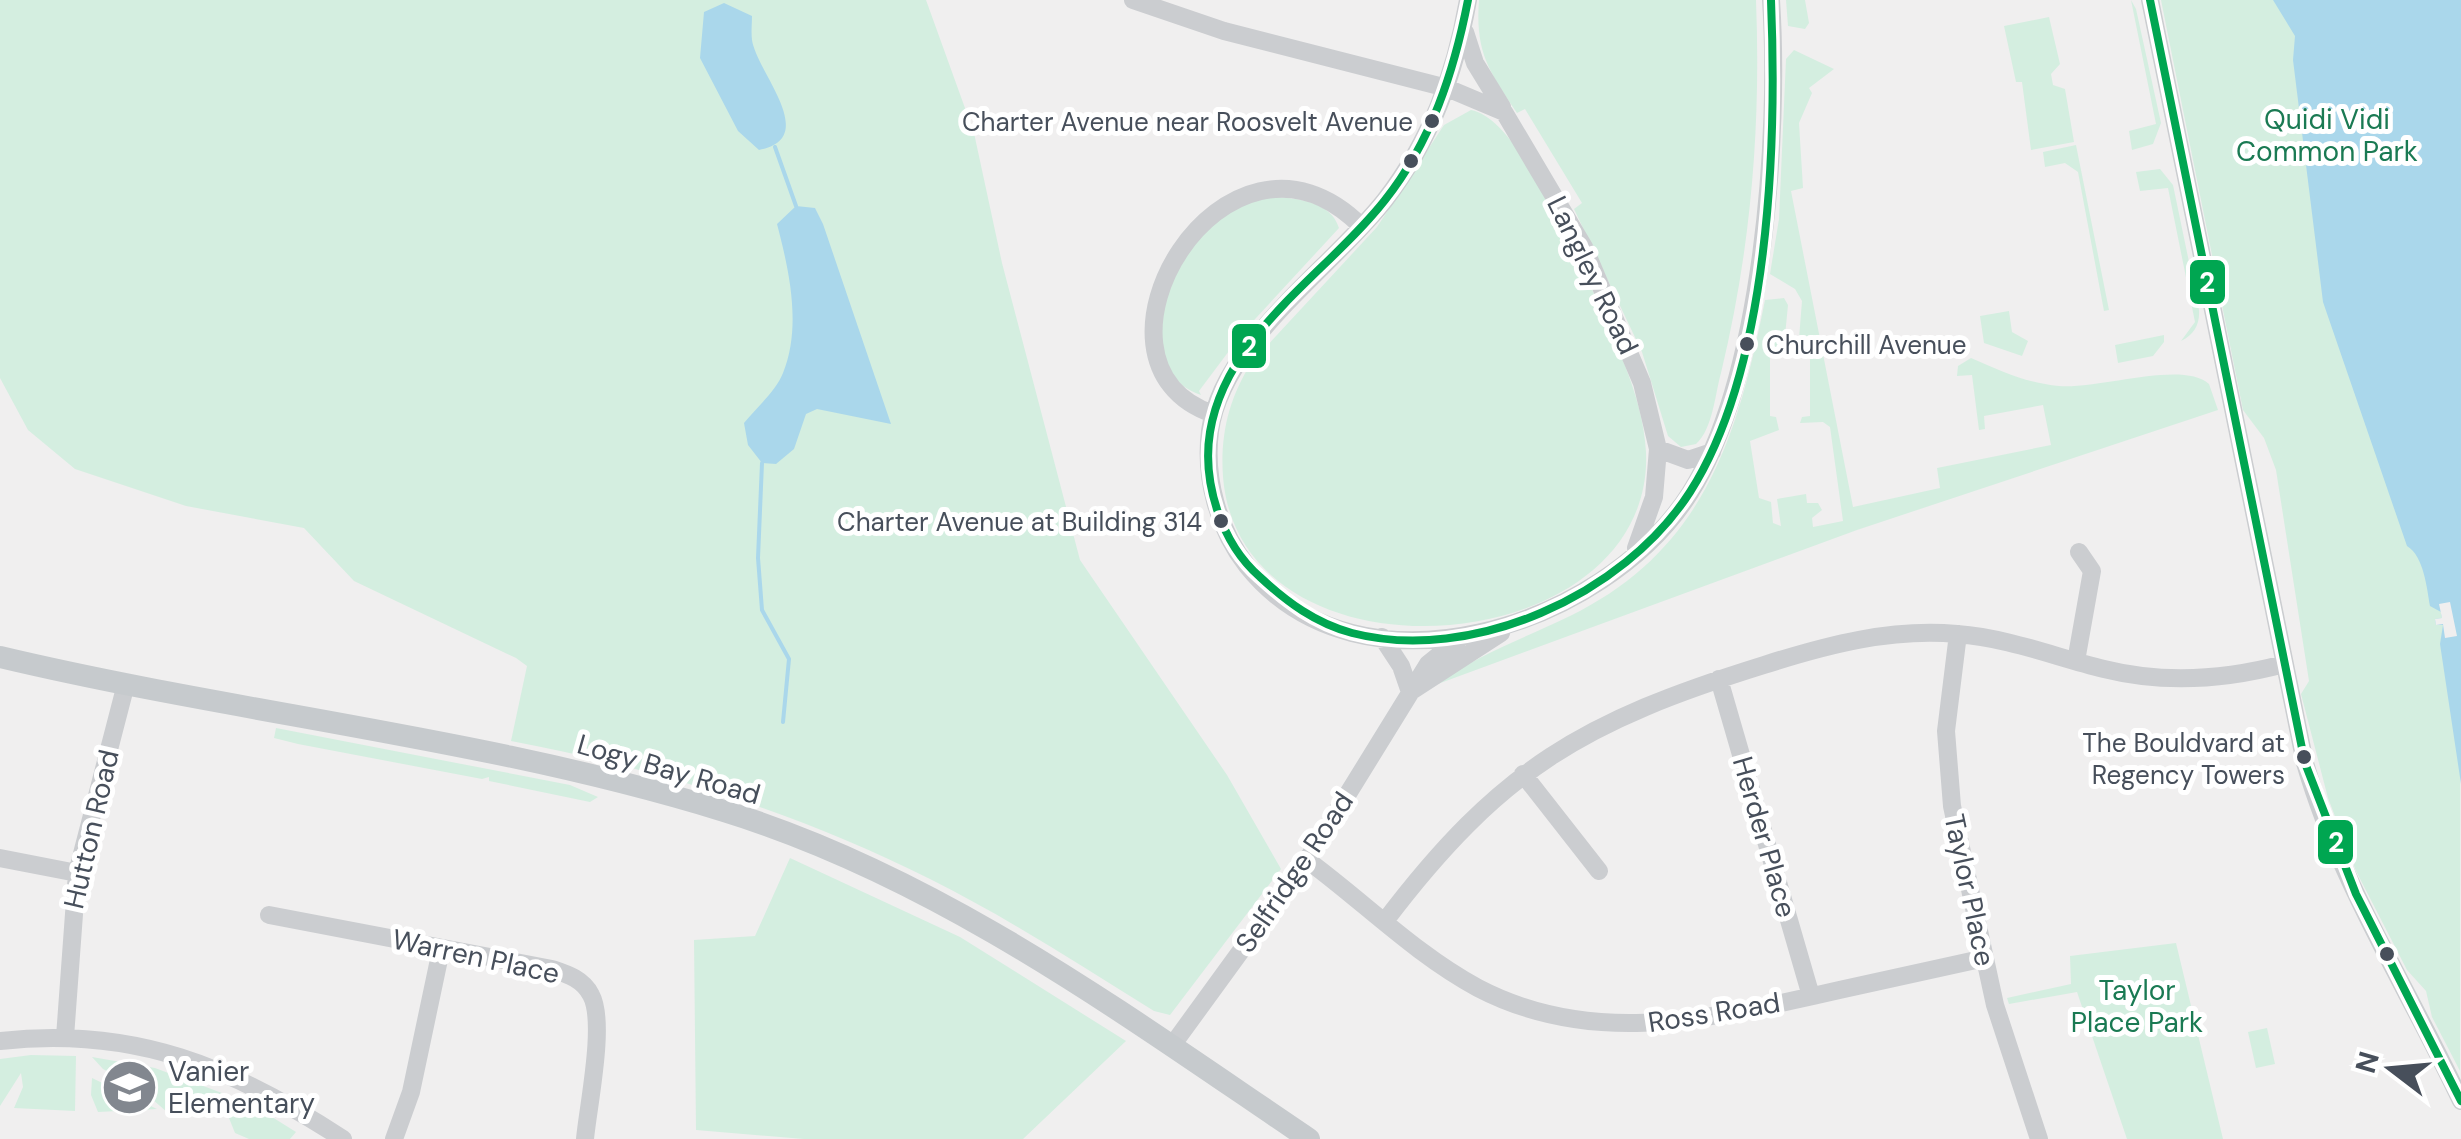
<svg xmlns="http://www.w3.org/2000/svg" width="2461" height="1139" font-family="'DM Sans',sans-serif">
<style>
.green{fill:#d4eee0}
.water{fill:#aad7eb}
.pier{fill:#f0efef}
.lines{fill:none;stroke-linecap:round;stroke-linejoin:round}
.stream{stroke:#aad7eb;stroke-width:4}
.minor{stroke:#cbcdd0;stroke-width:18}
.major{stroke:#c6cacd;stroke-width:22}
.bus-1-casing{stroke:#fff;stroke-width:15}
.bus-1{stroke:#00a651;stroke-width:8}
.bus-dot{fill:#474f5b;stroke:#fff;stroke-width:4}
.labels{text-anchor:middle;stroke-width:10;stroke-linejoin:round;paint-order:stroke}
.bus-label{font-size:26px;fill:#474f5b;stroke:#fff;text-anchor:end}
.park-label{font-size:28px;fill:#1a7a53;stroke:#fff}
.street-label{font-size:28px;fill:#474f5b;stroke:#fff}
.poi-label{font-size:28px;fill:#474f5b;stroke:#fff;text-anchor:start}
.line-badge{stroke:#fff;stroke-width:4}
.badge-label{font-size:28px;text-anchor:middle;font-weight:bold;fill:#fff}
</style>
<rect width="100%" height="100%" fill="#f0efef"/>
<!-- green -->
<path class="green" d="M0 0H926L974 133 1002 263 1080 560 1227 775 1281 869 1170 1015 1154 1011C1080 965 1008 918 930 879 798 813 656 768 511 741L527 666 516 658 354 581 304 528 186 506 75 469 28 430 0 378Z
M1479 0H1756C1761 128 1751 248 1721 373 1715 394 1713 429 1696 444L1681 447 1668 436 1642 352 1574 209 1582 203 1525 109 1517 113C1489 71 1475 52 1479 0Z
M1786 0H1805L1809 23 1805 29 1788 26Z
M2131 0 2136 9 2161 123 2153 144 2132 150 2129 131 2156 124Z
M2161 0H2461L2460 1071 2432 1017 2426 991 2407 970 2356 871 2328 798 2301 694 2309 681 2276 470 2264 438 2243 410Z
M2049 17 2060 64 2051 74 2053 85 2065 89 2074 142 2031 150 2022 82H2016L2004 26Z
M1794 50 1834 69 1809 88 1812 93 1799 123 1803 188 1791 191 1853 507 1940 488 1937 468 2051 445 2043 405 1984 416 1985 429 1979 430 1972 375 1957 376 1958 366 1971 358C2001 371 2026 383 2059 386 2101 389 2183 360 2209 384L2218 410 1857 530 1435 685C1478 654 1523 639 1570 616 1705 550 1738 435 1765 300L1784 298 1788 305 1784 346 1770 350V416L1776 417 1779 430 1750 441 1759 498 1771 502 1773 523 1781 526 1777 499 1806 494 1807 503H1818L1822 510 1812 518 1813 527 1843 521 1830 427 1823 422 1800 423 1802 417 1810 416V355L1798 351 1802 301 1795 289 1770 274 1779 219 1786 59Z
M1471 110C1515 117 1570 240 1588 280 1611 334 1643 393 1646 452 1655 663 1241 695 1223 477 1220 435 1229 397 1252 362L1377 227 1444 125Z
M2076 145 2109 310 2104 311 2078 172 2065 163 2045 167 2043 152Z
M2160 169 2173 185 2199 310C2200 324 2194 335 2181 341L2195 322 2168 188 2140 191 2136 172Z
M1263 196C1289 198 1330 198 1339 228L1244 331 1199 391 1201 395C1128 371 1170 256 1214 220 1227 210 1248 203 1263 196Z
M2009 311 2012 332 2028 341 2022 356 1984 343 1980 316Z
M2164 335V342L2153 356 2118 363 2115 345Z
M276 728 570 785 598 797 590 802 489 781V777L482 779 298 744 274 738Z
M790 858 960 937 1126 1041 1023 1139H804L696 1130 694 940 755 936Z
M2176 943 2223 1139H2127L2077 992 2009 1004 2007 998 2071 984 2070 956Z
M2267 1028 2275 1064 2256 1068 2248 1032Z
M31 1055 76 1056 75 1111 14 1108 23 1087 21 1073 0 1106V1059Z
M92 1057 155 1068 222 1093 209 1111 167 1112 145 1093 148 1084 143 1082 138 1087 103 1069Z
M92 1078 157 1109 98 1112 91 1095Z
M243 1099 296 1132 290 1139H249L235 1133 229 1118Z"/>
<!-- water -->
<path class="water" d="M2273 0H2461V784L2440 644 2443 625H2436L2435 619 2442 618 2441 612 2430 606C2427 589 2424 556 2407 546L2323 302 2293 60 2295 36Z
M724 3 752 16C752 23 751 32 752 40 757 73 821 138 759 150L738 131 700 58 704 12Z
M796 206 815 208 823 224 891 424 817 409 806 414 794 449 776 464 762 463 748 445 744 423C756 408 776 391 783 373 802 326 789 270 777 224Z"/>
<!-- pier -->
<path class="pier" d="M2450 602 2457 636 2445 638 2443 624 2436 625 2435 619 2442 618 2439 604Z"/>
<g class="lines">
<!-- stream -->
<path class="stream" d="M775 147 796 206
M762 463 758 558 762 610 789 659 783 722"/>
<!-- minor -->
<path class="minor" d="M1133 0 1224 31 1447 88 1504 112 1584 247 1642 383 1658 449 1654 497 1636 548
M1468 0C1455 74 1431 140 1385 200 1331 269 1222 342 1210 431 1204 478 1218 529 1247 566 1360 707 1605 627 1690 493 1763 377 1780 135 1771 0
M2150 0 2305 763C2341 886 2407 986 2461 1101
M1465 32 1475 63 1502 107
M1213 414C1064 363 1226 91 1361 226
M1658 449 1688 460 1712 452
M1958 634 1946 731 1952 806 1995 1005 2039 1139
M1382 637 1401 666 1410 692
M2076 661 2092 571 2079 552
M1719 679 1811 996
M1410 692 1501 633
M1523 774 1599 871
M0 858 77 873
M1307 860C1364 902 1415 954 1478 988 1587 1045 1700 1021 1813 996 1870 983 1927 971 1985 958
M269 915 552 969C567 974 583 979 591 995 606 1022 588 1106 585 1139
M1385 921C1501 768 1584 721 1764 665 1827 645 1891 628 1957 634 2009 638 2055 657 2104 669 2164 684 2224 680 2284 664
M65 1037 77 873 126 684
M0 1041C135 1026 232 1067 343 1139
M1171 1047 1307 860 1428 664 1459 639
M394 1139 411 1092 441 950"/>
<!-- major -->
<path class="major" d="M0 657C240 714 488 738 724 811 939 877 1125 1015 1309 1139"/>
<defs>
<path id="bus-1" d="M1468 0C1454 72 1431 142 1385 200 1327 274 1226 333 1210 432 1202 482 1221 543 1260 577 1287 602 1315 623 1352 633 1472 664 1624 595 1690 492 1770 367 1777 145 1771 0
M2150 0 2305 763 2356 894 2461 1101"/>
</defs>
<!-- bus-1 casing -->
<use href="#bus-1" class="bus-1-casing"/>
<!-- bus-1 -->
<use href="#bus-1" class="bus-1"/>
</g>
<!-- icons -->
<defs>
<symbol id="school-disc" viewBox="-11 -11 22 22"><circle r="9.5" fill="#82878f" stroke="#fff"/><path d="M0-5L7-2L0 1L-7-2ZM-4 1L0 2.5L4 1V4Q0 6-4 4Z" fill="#fff"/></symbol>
</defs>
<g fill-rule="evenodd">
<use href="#school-disc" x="98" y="1056" width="63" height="63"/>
</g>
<!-- markers -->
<g class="bus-dot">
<circle cx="1432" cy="121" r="9"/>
<circle cx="1411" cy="161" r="9"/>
<circle cx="1747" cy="344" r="9"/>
<circle cx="1221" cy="521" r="9"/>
<circle cx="2304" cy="757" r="9"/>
<circle cx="2387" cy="954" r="9"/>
</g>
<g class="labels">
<!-- bus labels -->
<g class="bus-label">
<text x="1413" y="131">Charter Avenue near Roosvelt Avenue</text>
<text x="1766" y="354" text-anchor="start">Churchill Avenue</text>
<text x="1202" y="531">Charter Avenue at Building 314</text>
<text x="2285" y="752">The Bouldvard at<tspan x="2285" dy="32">Regency Towers</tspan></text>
</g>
<!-- park labels -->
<g class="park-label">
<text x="2327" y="129">Quidi Vidi<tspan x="2327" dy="32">Common Park</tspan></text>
<text x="2137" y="1000">Taylor<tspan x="2137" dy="32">Place Park</tspan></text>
</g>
<!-- street labels -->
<g class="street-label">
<text transform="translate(1593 275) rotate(64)" y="10">Langley Road</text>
<text transform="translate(669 769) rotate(16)" y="10">Logy Bay Road</text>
<text transform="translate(91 829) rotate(-77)" y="10">Hutton Road</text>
<text transform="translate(1765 837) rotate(74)" y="10">Herder Place</text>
<text transform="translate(1294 872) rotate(-56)" y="10">Selfridge Road</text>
<text transform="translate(1970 890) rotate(78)" y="10">Taylor Place</text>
<text transform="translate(476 956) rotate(12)" y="10">Warren Place</text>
<text transform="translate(1714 1012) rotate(-9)" y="10">Ross Road</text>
</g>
<!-- poi labels -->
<g class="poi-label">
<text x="168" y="1081">Vanier<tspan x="168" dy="32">Elementary</tspan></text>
</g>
</g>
<g class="line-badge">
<rect x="2188" y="258" width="39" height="48" rx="10" fill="#00a651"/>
<rect x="1230" y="322" width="38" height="48" rx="10" fill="#00a651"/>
<rect x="2316" y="818" width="39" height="48" rx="10" fill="#00a651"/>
</g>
<g class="badge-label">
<text x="2207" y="292">2</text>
<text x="1249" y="356">2</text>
<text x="2336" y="852">2</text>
</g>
<!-- north arrow -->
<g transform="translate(2391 1069) rotate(286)" stroke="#ffffff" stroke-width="8" paint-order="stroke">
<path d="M0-8L18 38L0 25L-18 38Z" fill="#474f5b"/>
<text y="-15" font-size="28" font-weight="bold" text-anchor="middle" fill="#474f5b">N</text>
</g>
</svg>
